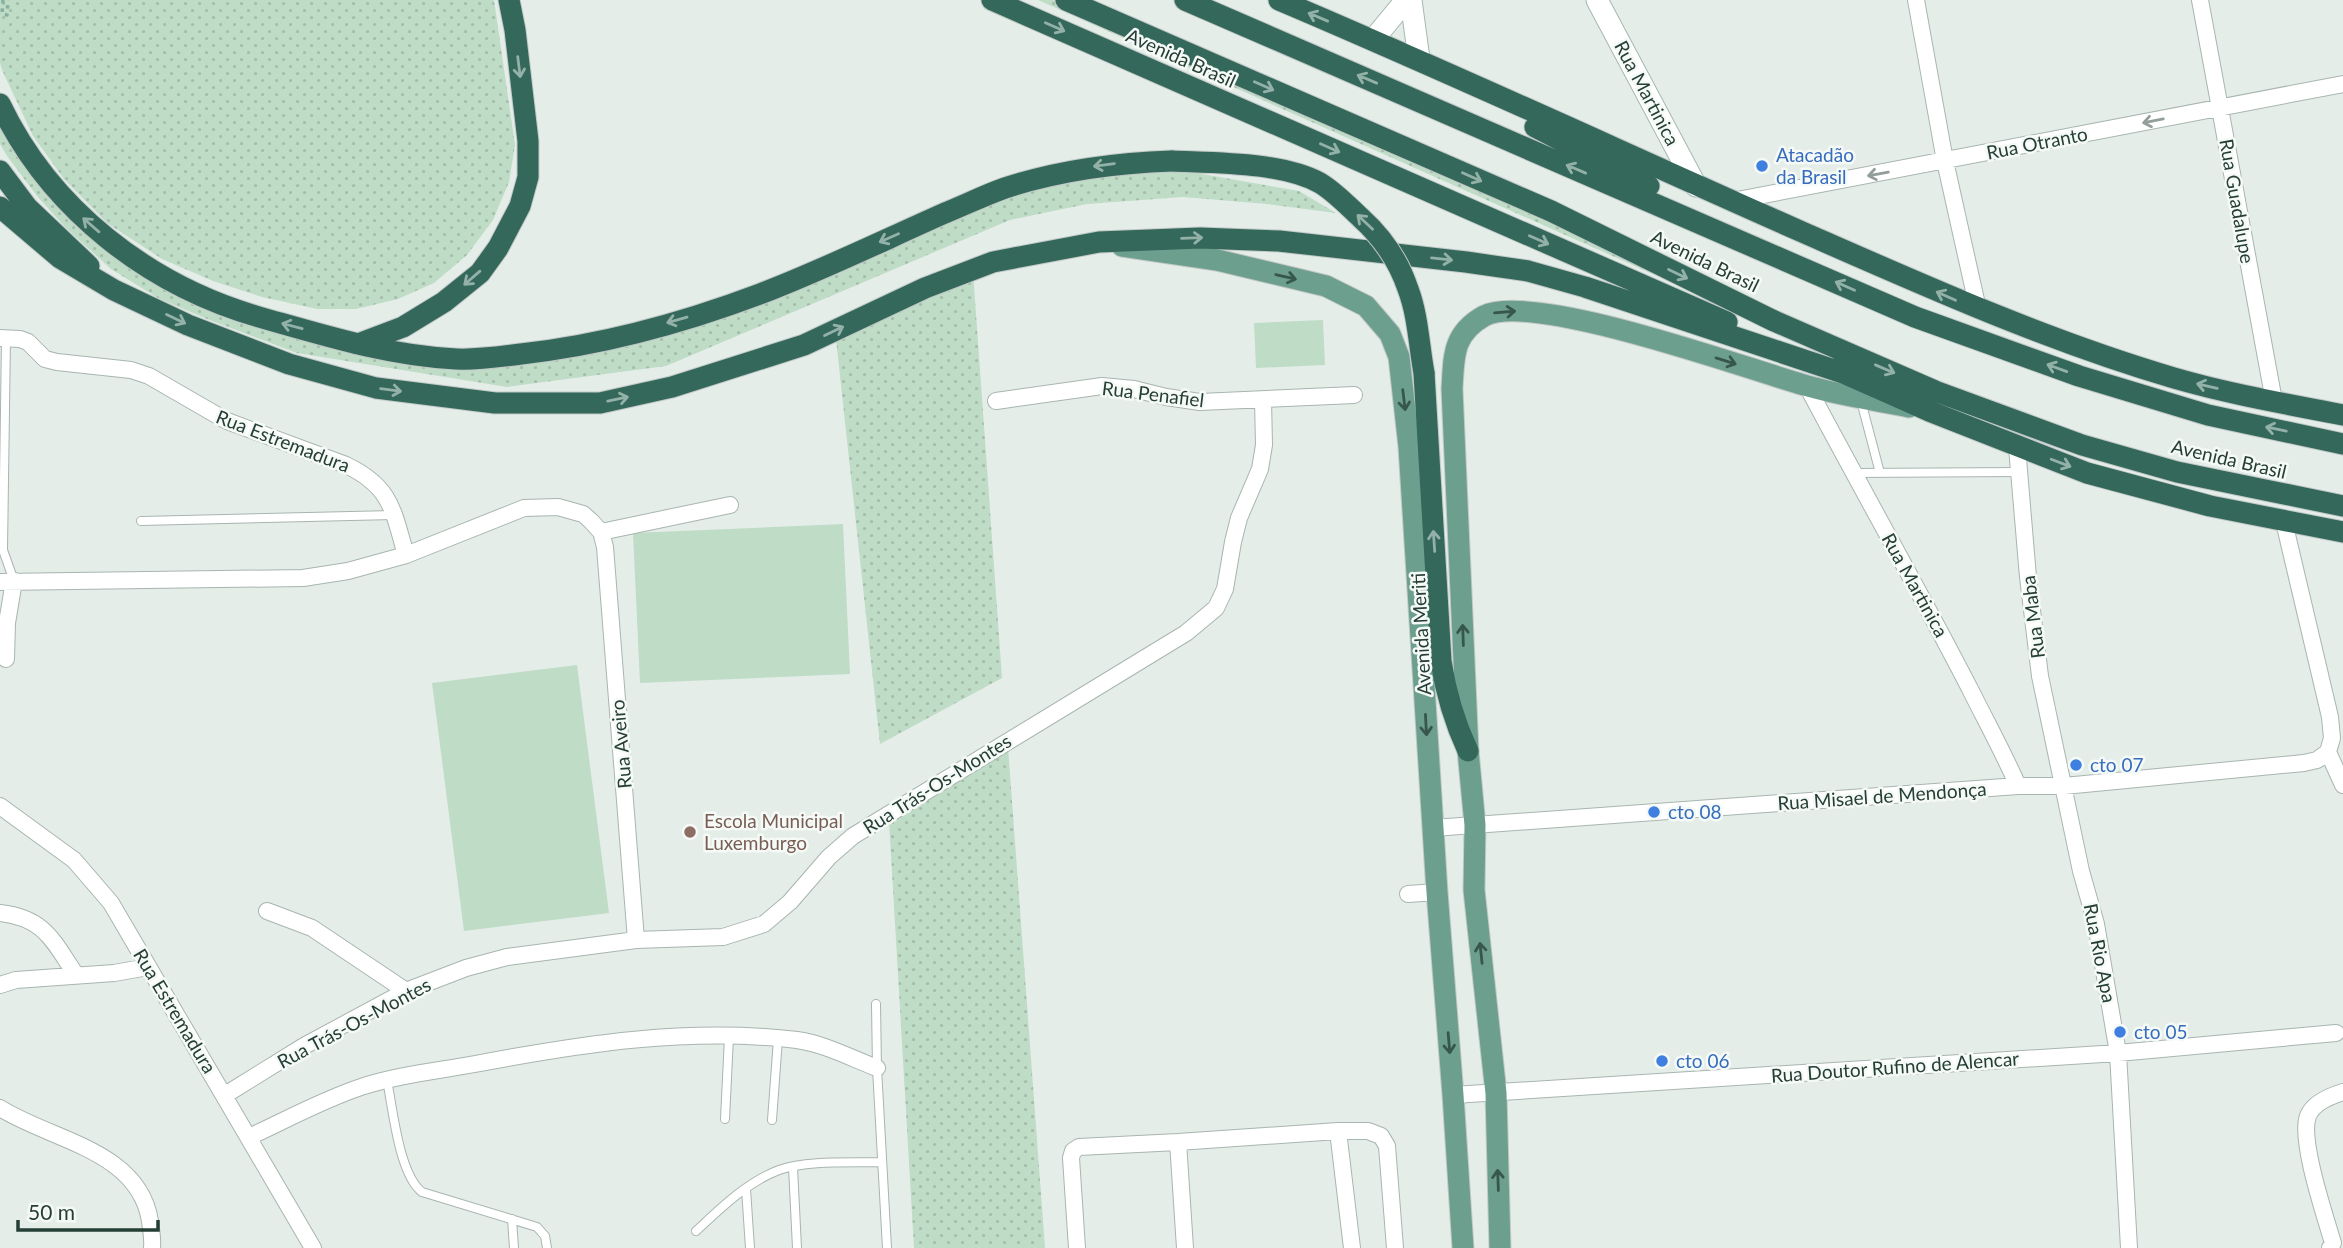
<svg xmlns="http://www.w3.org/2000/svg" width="2343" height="1248" font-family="Lato,sans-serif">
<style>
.grass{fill:url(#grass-dots)}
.pitch{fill:#bfdcc6}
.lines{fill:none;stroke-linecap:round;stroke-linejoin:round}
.lane-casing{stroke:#a8b5b0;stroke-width:10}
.street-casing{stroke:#a8b5b0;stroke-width:18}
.secondary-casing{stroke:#a4b8b0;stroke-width:23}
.primary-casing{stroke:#c2c9c7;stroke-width:23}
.highway-casing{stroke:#c2c9c7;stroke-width:23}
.path{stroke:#88aea0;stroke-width:3.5;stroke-dasharray:3.5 5;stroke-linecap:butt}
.lane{stroke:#fff;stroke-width:8}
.street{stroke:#fff;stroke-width:16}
.secondary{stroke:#fff;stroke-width:21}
.primary{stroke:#6d9f8f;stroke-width:21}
.highway{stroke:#33685a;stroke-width:21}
.highway-bridge-casing{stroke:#c2c9c7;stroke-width:23;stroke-linecap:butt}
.highway-bridge{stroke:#33685a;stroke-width:21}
.oneway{stroke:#94b1a8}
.oneway2{stroke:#929e9a}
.oneway3{stroke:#37564c}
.shop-dot{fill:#3f7fe0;stroke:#f5faf7;stroke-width:2.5}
.education-dot{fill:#8d6e63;stroke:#f5faf7;stroke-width:2.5}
.labels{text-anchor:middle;stroke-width:5;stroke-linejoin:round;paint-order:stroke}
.street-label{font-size:19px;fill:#253e36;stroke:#f5faf7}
.shop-label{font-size:19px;fill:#366cbe;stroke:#f5faf7;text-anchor:start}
.education-label{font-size:19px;fill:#785e54;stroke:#f5faf7;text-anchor:start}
</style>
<defs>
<pattern id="grass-dots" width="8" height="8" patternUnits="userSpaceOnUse" patternTransform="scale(1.75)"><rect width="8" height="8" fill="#bfdcc6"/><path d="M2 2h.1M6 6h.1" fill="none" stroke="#a4beab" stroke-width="1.8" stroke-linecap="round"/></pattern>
</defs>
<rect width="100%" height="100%" fill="#e5ede9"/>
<!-- grass -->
<path class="grass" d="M0 0H494L515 145 509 182 493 220 467 255 434 283 398 299 356 309H317L262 297 213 281 162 259 107 223 64 179 33 136 2 70 0 63Z
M1038 0H1053L1695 281 1673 283Z
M0 125 74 220 114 257 165 288 212 312 260 327 413 361 580 351 1037 182 1168 168 1299 191 1336 213 1267 204 1183 197 1087 204 1010 220 666 366 507 387 297 353 207 319 158 298 111 269 66 228 37 196 7 156 0 144Z
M973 272 1002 678 880 744 836 339Z
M1008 747 1045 1248H914L889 821Z"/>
<!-- pitch -->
<path class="pitch" d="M1323 320 1325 365 1256 368 1254 323Z
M843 524 850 674 640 683 633 533Z
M577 665 609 913 464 931 432 683Z"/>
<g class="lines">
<defs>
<path id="lane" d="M6 338 3 550 14 581
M1861 401 1880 473
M1854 473 2019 472
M141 521 394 515
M876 1004 877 1068 887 1248
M387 1080C393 1110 399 1174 422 1192L537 1227 545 1236 547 1248
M725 1119 729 1037
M772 1120 778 1039
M793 1167 797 1248
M746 1189 750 1248
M512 1219 514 1248
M696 1231C721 1208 747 1182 779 1170 808 1160 851 1163 882 1162"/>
<path id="street" d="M1916 0 1945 161 1978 309
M2200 0 2274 401
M1732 201 2343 84
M0 338 20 339 28 342 45 359 57 362 131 370 149 376 227 421 346 465C392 487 393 511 406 555L348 571 303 578 0 582
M1807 386C1861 488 1918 588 1971 691 1987 723 2004 754 2018 786
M996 401 1102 386 1134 389 1166 397 1200 402 1354 395
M2017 447 2028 577 2040 676 2081 871 2096 924 2118 1053 2129 1248
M2284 522 2330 717 2332 738 2328 752
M601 532 730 505
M406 555 524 508 558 507 583 514 591 521 601 532 605 547 636 940
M6 659 7 623 14 581
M2328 752 2343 785
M0 806 74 860 111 903 313 1248
M1433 828 2018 786H2064L2304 763 2317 760 2328 752
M1408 894 1437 892
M267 911 312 928 406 991
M0 913C45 918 53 941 76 975
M0 985 16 980 114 973 148 967
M225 1095 304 1046 406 991 466 968 507 957 636 940 723 937 764 924 790 902 829 857 853 836 1186 633 1216 608 1225 589 1233 542 1239 518 1260 469 1264 445 1263 400
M1453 1095 2118 1053 2336 1033
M0 1108C50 1140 139 1150 150 1221 151 1230 153 1239 152 1248
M1338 1131H1368L1381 1136 1387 1146 1395 1248
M249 1137C286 1120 322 1100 361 1087 397 1075 437 1071 475 1064 581 1044 689 1027 797 1040 825 1044 851 1058 877 1068
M1077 1248 1071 1158 1073 1151 1079 1147 1178 1142
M1185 1248 1178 1142 1338 1131 1352 1248
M2330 1248 2333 1243C2325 1216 2299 1139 2308 1116 2313 1103 2330 1096 2343 1092"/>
<path id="secondary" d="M1411 0 1419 59
M1597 0 1696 186
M1373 40 1406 0"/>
<path id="primary" d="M1122 246 1217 260 1326 286 1366 306 1390 334 1399 357 1409 447 1437 892 1453 1095 1463 1248
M1500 1248 1496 1093 1474 890 1475 825 1468 751 1452 389C1454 357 1452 334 1484 316 1532 291 1745 368 1804 385 1838 395 1874 400 1909 407"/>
<path id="highway" d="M992 0 1727 322
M1066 0 1551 211 1772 320 1935 391 2082 445 2177 472 2343 506
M1185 0 1915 317 2079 376 2208 415 2343 444
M1279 0C1454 74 1626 154 1800 231 1923 285 2045 340 2174 378 2229 394 2287 404 2343 415
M0 104C50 209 148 285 259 317 323 335 389 356 456 359 477 360 499 357 521 354 602 345 683 323 760 294 823 270 884 240 945 213 965 205 985 195 1005 188 1060 170 1114 163 1172 161
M1535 127 1649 186
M0 171 27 207 89 266
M0 207 60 258 114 290 188 325 289 364 376 388 495 403H600L672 387 804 345 925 288 993 262 1099 242 1200 238 1279 241 1466 262 1528 271 1585 287 1846 374
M358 344 403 327 444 302 480 273 498 248 520 206 528 177V141L515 30 509 0
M1834 369 1929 411 2087 473 2210 506 2343 532
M1424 373 1441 661C1446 694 1454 721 1468 751"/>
</defs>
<!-- lane casing -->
<use href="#lane" class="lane-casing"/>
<!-- street casing -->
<use href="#street" class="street-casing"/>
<!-- secondary casing -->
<use href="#secondary" class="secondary-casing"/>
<!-- primary casing -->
<use href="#primary" class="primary-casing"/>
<!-- highway casing -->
<use href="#highway" class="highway-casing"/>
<!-- path -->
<path class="path" d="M3 0 2 14 7 15 8 0"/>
<!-- lane -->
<use href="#lane" class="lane"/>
<!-- street -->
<use href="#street" class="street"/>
<!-- secondary -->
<use href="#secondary" class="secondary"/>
<!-- primary -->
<use href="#primary" class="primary"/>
<!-- highway -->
<use href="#highway" class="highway"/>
<defs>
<path id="highway-bridge" d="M1172 161C1215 163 1282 162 1320 183 1335 192 1348 206 1361 218 1382 237 1399 262 1408 289 1418 315 1419 346 1424 373"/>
</defs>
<!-- highway-bridge casing -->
<use href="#highway-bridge" class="highway-bridge-casing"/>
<!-- highway-bridge -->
<use href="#highway-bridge" class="highway-bridge"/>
</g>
<!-- one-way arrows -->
<defs><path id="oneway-shaft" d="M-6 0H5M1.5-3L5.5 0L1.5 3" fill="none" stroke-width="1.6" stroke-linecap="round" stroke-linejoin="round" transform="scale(1.75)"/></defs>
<g class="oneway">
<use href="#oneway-shaft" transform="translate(1318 17) rotate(-157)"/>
<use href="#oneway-shaft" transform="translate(1055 27) rotate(24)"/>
<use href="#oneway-shaft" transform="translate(519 67) rotate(83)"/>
<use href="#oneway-shaft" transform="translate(1367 79) rotate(-157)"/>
<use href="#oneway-shaft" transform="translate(1264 86) rotate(24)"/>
<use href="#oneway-shaft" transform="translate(1330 148) rotate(24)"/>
<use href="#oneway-shaft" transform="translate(1104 165) rotate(172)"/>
<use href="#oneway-shaft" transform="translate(1576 169) rotate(-157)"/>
<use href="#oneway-shaft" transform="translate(1472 177) rotate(24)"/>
<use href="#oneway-shaft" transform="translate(1365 222) rotate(-137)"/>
<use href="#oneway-shaft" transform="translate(91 225) rotate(-139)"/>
<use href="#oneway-shaft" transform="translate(889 238) rotate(156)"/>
<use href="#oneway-shaft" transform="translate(1192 238) rotate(-2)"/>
<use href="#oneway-shaft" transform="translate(1539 240) rotate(24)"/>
<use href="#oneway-shaft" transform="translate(1442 259) rotate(6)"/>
<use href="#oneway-shaft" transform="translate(1678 274) rotate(26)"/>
<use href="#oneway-shaft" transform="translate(472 278) rotate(139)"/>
<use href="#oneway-shaft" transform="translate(1845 286) rotate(-156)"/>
<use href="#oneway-shaft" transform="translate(1946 296) rotate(-156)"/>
<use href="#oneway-shaft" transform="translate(176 319) rotate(26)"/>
<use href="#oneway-shaft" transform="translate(677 320) rotate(164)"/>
<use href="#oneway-shaft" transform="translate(292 326) rotate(-165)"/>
<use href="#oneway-shaft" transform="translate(834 331) rotate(-26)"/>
<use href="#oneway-shaft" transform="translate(2057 368) rotate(-160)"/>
<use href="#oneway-shaft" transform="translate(1885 369) rotate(23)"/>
<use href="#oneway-shaft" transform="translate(2207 386) rotate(-167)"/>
<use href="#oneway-shaft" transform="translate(391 390) rotate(7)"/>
<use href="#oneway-shaft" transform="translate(618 399) rotate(-12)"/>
<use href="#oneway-shaft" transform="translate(2276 429) rotate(-168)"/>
<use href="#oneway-shaft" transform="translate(2061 463) rotate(21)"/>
<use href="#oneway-shaft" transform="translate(1434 541) rotate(-94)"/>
</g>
<g class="oneway2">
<use href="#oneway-shaft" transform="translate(2153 121) rotate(169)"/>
<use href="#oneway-shaft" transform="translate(1878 174) rotate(170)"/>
</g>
<g class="oneway3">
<use href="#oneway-shaft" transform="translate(1286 277) rotate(13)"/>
<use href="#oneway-shaft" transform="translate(1505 312) rotate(-5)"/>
<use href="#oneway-shaft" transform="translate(1726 361) rotate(17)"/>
<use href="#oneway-shaft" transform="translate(1404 400) rotate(83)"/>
<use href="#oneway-shaft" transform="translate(1463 635) rotate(-92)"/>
<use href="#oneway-shaft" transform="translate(1426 725) rotate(87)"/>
<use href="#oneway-shaft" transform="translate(1481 953) rotate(-96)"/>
<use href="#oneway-shaft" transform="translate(1449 1043) rotate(85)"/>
<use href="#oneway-shaft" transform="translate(1498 1180) rotate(-92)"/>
</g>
<!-- markers -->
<g class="shop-dot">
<circle cx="1762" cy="166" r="7"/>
<circle cx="2076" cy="765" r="7"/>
<circle cx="1654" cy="812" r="7"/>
<circle cx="2120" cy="1032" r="7"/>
<circle cx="1662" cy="1061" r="7"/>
</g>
<circle class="education-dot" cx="690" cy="832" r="7"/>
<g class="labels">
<!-- street labels -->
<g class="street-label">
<text transform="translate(1181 58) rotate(24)" y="7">Avenida Brasil</text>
<text transform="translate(1647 93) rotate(62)" y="7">Rua Martinica</text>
<text transform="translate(2037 143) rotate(-11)" y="7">Rua Otranto</text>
<text transform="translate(2237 201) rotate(80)" y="7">Rua Guadalupe</text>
<text transform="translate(1705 261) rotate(26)" y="7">Avenida Brasil</text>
<text transform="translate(1153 394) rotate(7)" y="7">Rua Penafiel</text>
<text transform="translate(283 441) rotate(21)" y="7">Rua Estremadura</text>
<text transform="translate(2229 459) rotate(13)" y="7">Avenida Brasil</text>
<text transform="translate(1915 585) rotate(61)" y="7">Rua Martinica</text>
<text transform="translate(2033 617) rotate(-97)" y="7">Rua Maba</text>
<text transform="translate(1421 634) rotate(-93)" y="7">Avenida Meriti</text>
<text transform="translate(621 744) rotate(-95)" y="7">Rua Aveiro</text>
<text transform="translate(937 784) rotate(-32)" y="7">Rua Trás-Os-Montes</text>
<text transform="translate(1882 796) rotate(-4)" y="7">Rua Misael de Mendonça</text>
<text transform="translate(2100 953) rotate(79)" y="7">Rua Rio Apa</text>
<text transform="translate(175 1011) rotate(59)" y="7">Rua Estremadura</text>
<text transform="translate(354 1023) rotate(-28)" y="7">Rua Trás-Os-Montes</text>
<text transform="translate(1895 1067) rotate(-4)" y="7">Rua Doutor Rufino de Alencar</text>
</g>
<!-- shop labels -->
<g class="shop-label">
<text x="1776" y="162">Atacadão<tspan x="1776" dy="22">da Brasil</tspan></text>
<text x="2090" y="772">cto 07</text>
<text x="1668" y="819">cto 08</text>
<text x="2134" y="1039">cto 05</text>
<text x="1676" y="1068">cto 06</text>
</g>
<!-- education labels -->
<g class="education-label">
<text x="704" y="828">Escola Municipal<tspan x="704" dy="22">Luxemburgo</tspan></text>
</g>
</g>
<!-- scale -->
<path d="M18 1220v10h140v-10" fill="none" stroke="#253e36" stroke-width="3.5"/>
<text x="28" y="1220" font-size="21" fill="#253e36" stroke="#f5faf7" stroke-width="5" paint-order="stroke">50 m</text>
</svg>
